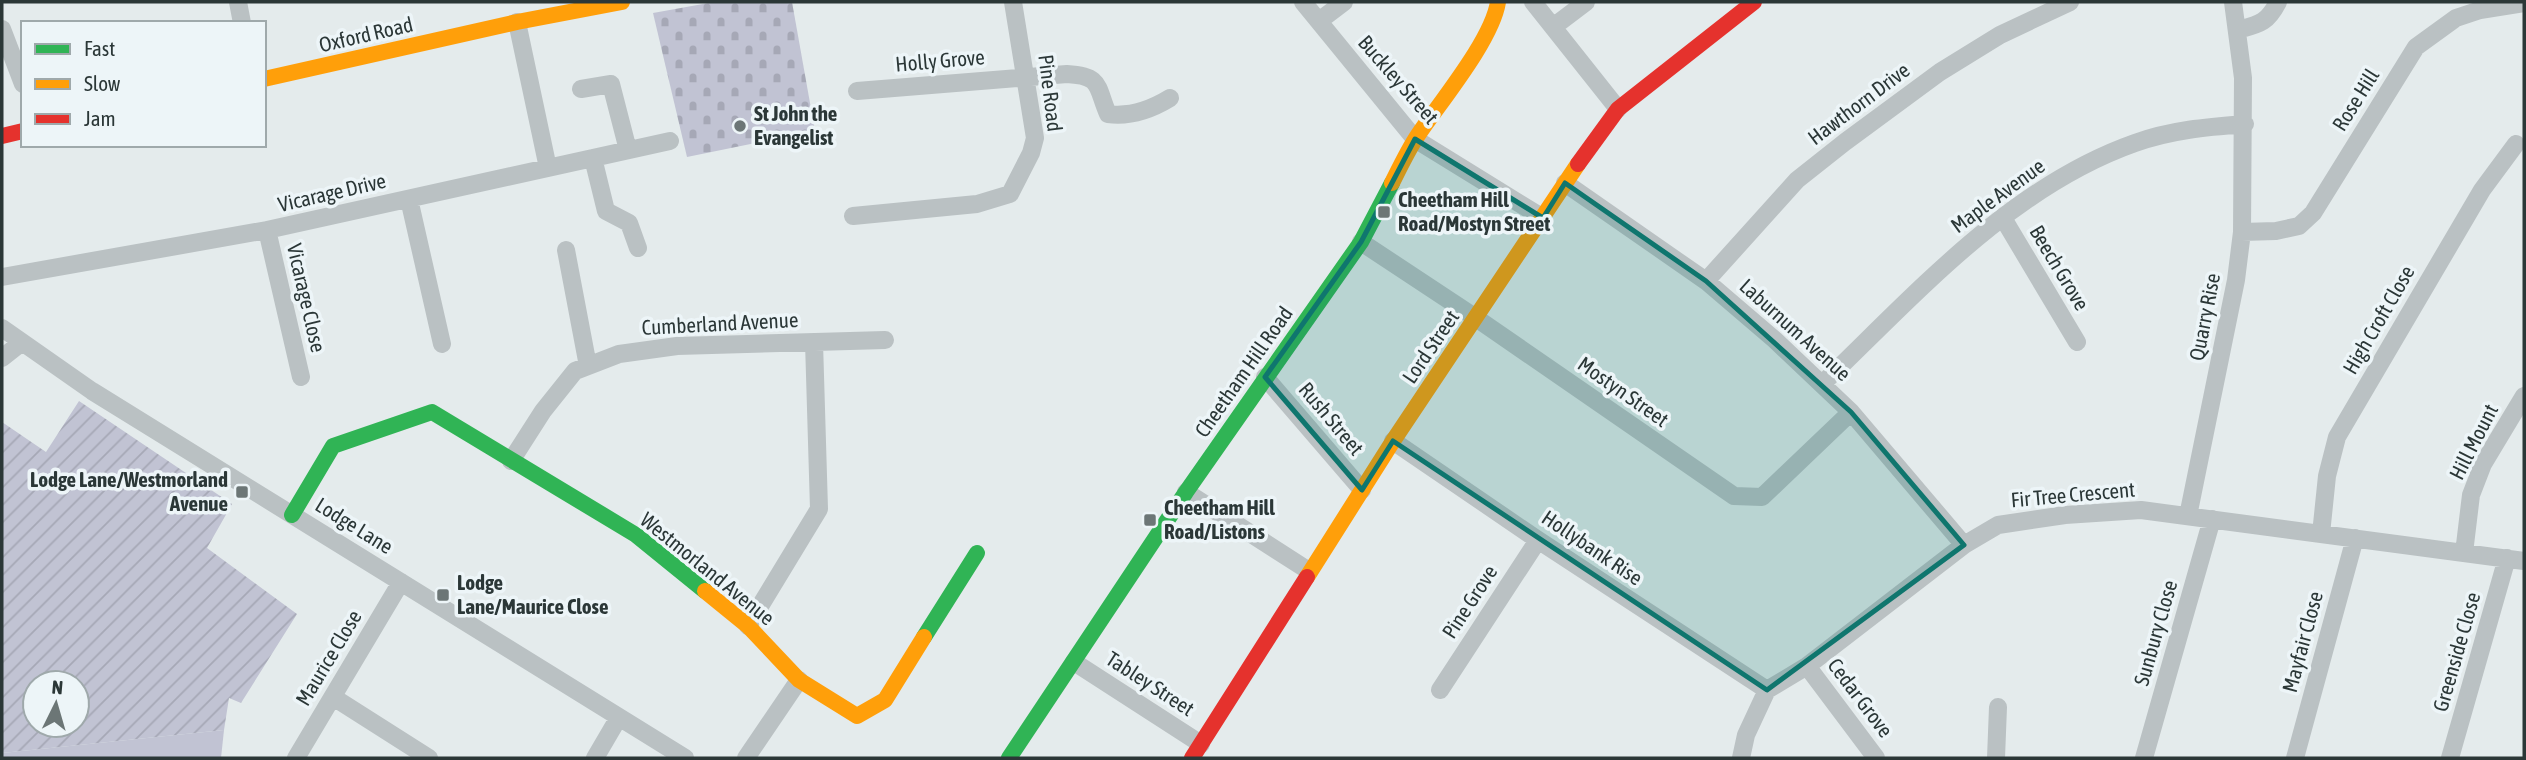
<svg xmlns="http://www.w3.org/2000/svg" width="2526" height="760" font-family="'Asap Condensed',sans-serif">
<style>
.green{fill:#c1c3d3}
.cemetery{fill:url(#cemetery-stones)}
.garden{fill:url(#garden-furrows);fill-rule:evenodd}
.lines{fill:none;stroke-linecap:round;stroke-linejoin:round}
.street{stroke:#bac1c3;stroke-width:18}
.fast{stroke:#30b455;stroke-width:16}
.slow{stroke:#ff9f0a;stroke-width:16}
.jam{stroke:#e5322d;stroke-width:16}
.marked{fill:#0f766e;fill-opacity:0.2;stroke:#0f766e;stroke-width:5;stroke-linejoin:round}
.poi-dot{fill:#6c7676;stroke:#edf5f8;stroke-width:2.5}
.labels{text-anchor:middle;stroke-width:7;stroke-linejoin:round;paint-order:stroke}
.street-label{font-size:21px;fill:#2b3737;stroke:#edf5f8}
.poi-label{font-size:21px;font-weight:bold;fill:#2b3737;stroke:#edf5f8;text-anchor:start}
</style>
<defs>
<pattern id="cemetery-stones" width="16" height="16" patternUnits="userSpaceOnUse" patternTransform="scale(1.75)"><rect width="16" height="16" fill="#c1c3d3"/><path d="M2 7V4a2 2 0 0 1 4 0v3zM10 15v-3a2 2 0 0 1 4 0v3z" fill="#a6a8b6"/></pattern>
<pattern id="garden-furrows" width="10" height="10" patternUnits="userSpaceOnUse" patternTransform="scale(1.75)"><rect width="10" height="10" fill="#c1c3d3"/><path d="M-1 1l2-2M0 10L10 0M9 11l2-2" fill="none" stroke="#a6a8b6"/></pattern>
</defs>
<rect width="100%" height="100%" fill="#e4ebec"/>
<!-- green -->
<path class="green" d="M224 730 221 758H2V753Z"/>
<!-- cemetery -->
<path class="cemetery" d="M714 2H792L815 131 687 157 653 13Z"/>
<!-- garden -->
<path class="garden" d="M79 401 232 504 207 548 297 614 241 703 229 698 224 730 2 753V422L46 452ZM35 683H77V725H35Z"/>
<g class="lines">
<!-- street -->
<path class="street" d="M238 2 242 23
M1303 2 1415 139 1543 218
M1533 2 1618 109
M1319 21 1344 2
M517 22 548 168
M1553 27 1586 2
M2 29 23 84
M2238 30C2260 24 2267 23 2278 2
M581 89 611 84 628 150
M857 91 1067 74C1102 76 1096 86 1108 114 1130 117 1152 109 1170 98
M593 158 606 211 629 223 638 248
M1565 183 1706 281 1775 340 1851 412 1964 545
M409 199 442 344
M853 216 977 204 1010 194 1031 153 1035 138 1013 2
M2003 218 2077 342
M267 230 301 377
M2242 232 2276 231 2299 226 2313 213 2416 47 2456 18 2480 10 2524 3
M1361 242 1476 318 1734 496 1762 497 1851 412
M566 250 588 366
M2 277 267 230 670 141
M1706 281 1797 180 1845 142 1940 72 2000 35 2070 2
M2 328 92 391 685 758
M2 358 21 343
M1265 377 1362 490
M1822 384C1915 295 2010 187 2135 143 2171 130 2207 127 2245 124
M1393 441 1538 540 1767 690
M511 461 543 411 575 371 619 354 677 346 885 340
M1186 492 1309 571
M2188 516 2236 280 2242 232 2243 78 2233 2
M2321 534 2327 476 2337 437 2482 190 2516 144
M2464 553 2471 495 2483 464 2524 396
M748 626 819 509 814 342
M1074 662 1201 744
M1807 666 1876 758
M1440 690 1538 540
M333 697 429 758
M296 758 401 582
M595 758 619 717
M746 758 799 680
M1741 758 1746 735 1767 690 1807 666 1964 545 1998 525 2065 515 2141 510 2524 561
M1996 758 1998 707
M2144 758 2212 519
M2295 758 2355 538
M2450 758 2507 558"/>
<!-- fast -->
<path class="fast" d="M292 515 333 446 432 412 636 535 705 591
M924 637 977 553
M1009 758 1186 492 1361 242 1392 183"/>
<!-- slow -->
<path class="slow" d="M264 79 517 22 622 2
M1392 183C1400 167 1408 150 1418 135 1441 101 1492 40 1498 2
M1307 577 1393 441 1578 164
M705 591 748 626 799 680 857 716 885 700 924 637"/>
<!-- jam -->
<path class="jam" d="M2 136 23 131
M1578 164 1618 109 1754 2
M1192 758 1307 577"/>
</g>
<!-- marked area -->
<path class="marked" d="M1415 139 1543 218 1565 183 1706 281 1851 412 1964 545 1767 690 1393 441 1362 490 1265 377 1361 242Z"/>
<!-- markers -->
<g class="poi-dot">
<circle cx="740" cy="126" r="7"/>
<rect x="1377" y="205" width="14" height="14" rx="3.5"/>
<rect x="235" y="485" width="14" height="14" rx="3.5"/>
<rect x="1143" y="513" width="14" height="14" rx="3.5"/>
<rect x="436" y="588" width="14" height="14" rx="3.5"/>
</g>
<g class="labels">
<!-- street labels -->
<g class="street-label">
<text transform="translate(366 35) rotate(-13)" y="7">Oxford Road</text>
<text transform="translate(940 61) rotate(-5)" y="7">Holly Grove</text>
<text transform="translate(1398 80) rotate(49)" y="7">Buckley Street</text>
<text transform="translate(1050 93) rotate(83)" y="7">Pine Road</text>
<text transform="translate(2356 100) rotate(-58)" y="7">Rose Hill</text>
<text transform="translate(1859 104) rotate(-37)" y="7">Hawthorn Drive</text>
<text transform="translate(332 193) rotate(-13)" y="7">Vicarage Drive</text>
<text transform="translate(1998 196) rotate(-36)" y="7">Maple Avenue</text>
<text transform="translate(2059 268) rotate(59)" y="7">Beech Grove</text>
<text transform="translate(306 298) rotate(77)" y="7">Vicarage Close</text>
<text transform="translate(2205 317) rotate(-79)" y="7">Quarry Rise</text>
<text transform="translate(2379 320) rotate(-60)" y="7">High Croft Close</text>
<text transform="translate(720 324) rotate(-3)" y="7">Cumberland Avenue</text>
<text transform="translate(1795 330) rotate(42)" y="7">Laburnum Avenue</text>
<text transform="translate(1431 347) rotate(-56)" y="7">Lord Street</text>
<text transform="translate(1244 372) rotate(-55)" y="7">Cheetham Hill Road</text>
<text transform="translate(1623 392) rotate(35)" y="7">Mostyn Street</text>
<text transform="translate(1331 419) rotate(50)" y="7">Rush Street</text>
<text transform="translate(2474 442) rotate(-63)" y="7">Hill Mount</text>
<text transform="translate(2073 495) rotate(-5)" y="7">Fir Tree Crescent</text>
<text transform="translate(354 526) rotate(32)" y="7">Lodge Lane</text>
<text transform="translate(1592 548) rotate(34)" y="7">Hollybank Rise</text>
<text transform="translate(707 569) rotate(39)" y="7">Westmorland Avenue</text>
<text transform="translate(1470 602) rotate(-57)" y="7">Pine Grove</text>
<text transform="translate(2156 633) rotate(-74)" y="7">Sunbury Close</text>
<text transform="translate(2303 642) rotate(-75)" y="7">Mayfair Close</text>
<text transform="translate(2457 652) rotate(-74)" y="7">Greenside Close</text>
<text transform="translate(329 658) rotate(-59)" y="7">Maurice Close</text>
<text transform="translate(1150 684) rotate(33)" y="7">Tabley Street</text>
<text transform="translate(1860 698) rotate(53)" y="7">Cedar Grove</text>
</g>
<!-- poi labels -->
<g class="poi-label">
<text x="754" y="121">St John the<tspan x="754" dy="24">Evangelist</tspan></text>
<text x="1398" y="207">Cheetham Hill<tspan x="1398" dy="24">Road/Mostyn Street</tspan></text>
<text x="228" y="487" text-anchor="end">Lodge Lane/Westmorland<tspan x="228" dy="24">Avenue</tspan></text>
<text x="1164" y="515">Cheetham Hill<tspan x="1164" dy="24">Road/Listons</tspan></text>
<text x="457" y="590">Lodge<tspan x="457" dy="24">Lane/Maurice Close</tspan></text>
</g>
</g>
<!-- border -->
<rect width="2526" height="760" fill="none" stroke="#2b3737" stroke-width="7"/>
<!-- legend -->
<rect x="21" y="21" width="245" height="126" fill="#edf5f8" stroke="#9fa9ab" stroke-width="2"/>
<rect x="35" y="44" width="35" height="10" fill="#30b455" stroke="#9fa9ab" stroke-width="2"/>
<text x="84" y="56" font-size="21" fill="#2b3737">Fast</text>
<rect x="35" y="79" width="35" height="10" fill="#ff9f0a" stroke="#9fa9ab" stroke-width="2"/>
<text x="84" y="91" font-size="21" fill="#2b3737">Slow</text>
<rect x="35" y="114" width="35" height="10" fill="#e5322d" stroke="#9fa9ab" stroke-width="2"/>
<text x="84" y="126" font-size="21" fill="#2b3737">Jam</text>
<!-- north arrow -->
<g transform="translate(56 704) rotate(5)"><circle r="33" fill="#edf5f8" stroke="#9fa9ab" stroke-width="2"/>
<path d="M0-5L12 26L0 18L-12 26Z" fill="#6c7676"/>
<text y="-10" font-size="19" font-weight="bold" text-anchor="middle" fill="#2b3737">N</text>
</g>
</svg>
